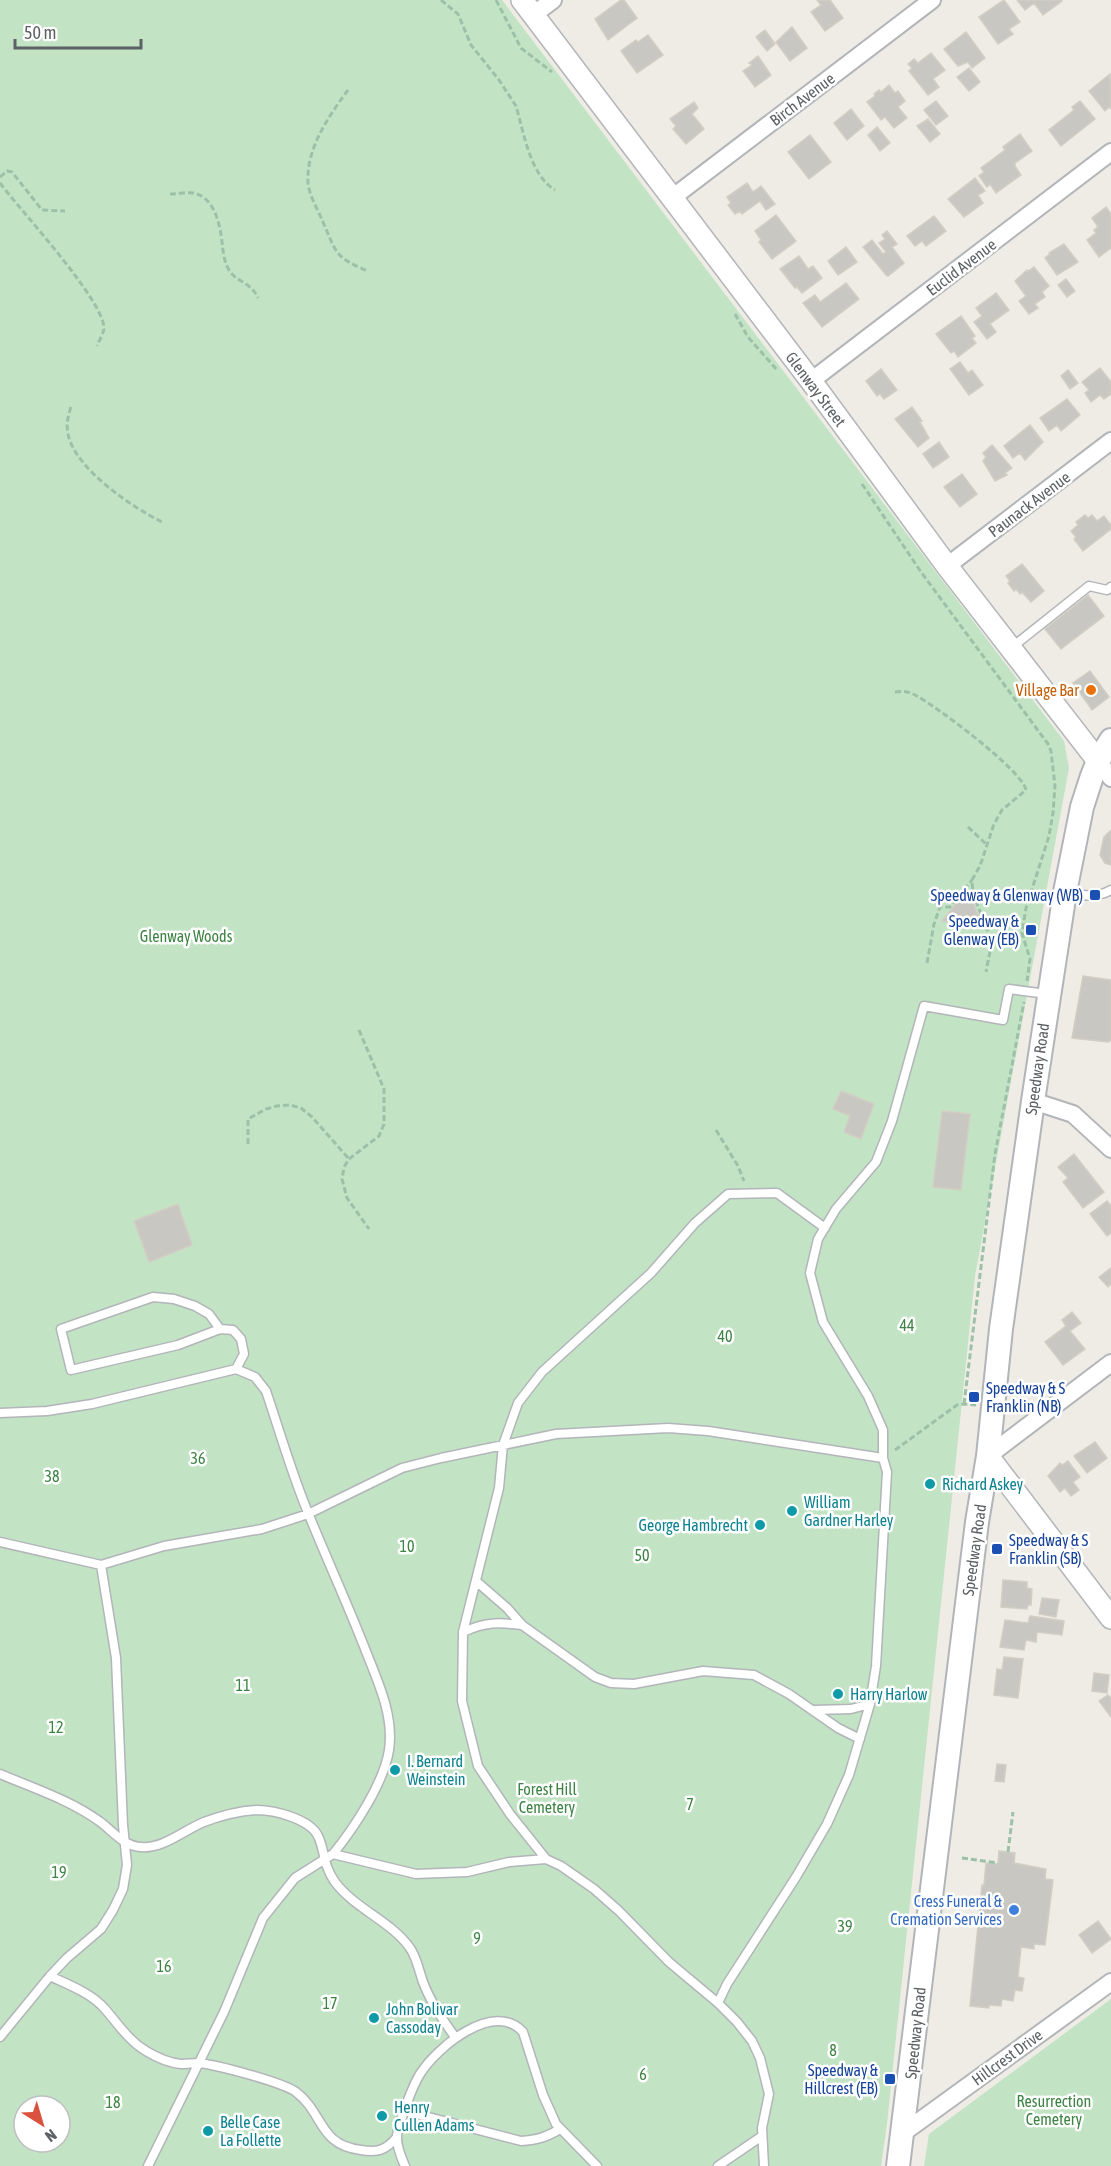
<svg xmlns="http://www.w3.org/2000/svg" width="1111" height="2166" font-family="'Asap Condensed',sans-serif">
<style>
.green{fill:#c3e3c5;fill-rule:evenodd}
.building{fill:#c9c7c2;stroke:#d2cec4;stroke-width:1.5}
.lines{fill:none;stroke-linecap:round;stroke-linejoin:round}
.service-casing{stroke:#b2b5b9;stroke-width:11}
.minor-casing{stroke:#b2b5b9;stroke-width:20}
.tertiary-casing{stroke:#b2b5b9;stroke-width:24}
.secondary-casing{stroke:#b1b4b9;stroke-width:26}
.path{stroke:#9cc1a8;stroke-width:3;stroke-dasharray:6 3;stroke-linecap:butt}
.service{stroke:#fff;stroke-width:8}
.minor{stroke:#fff;stroke-width:16}
.tertiary{stroke:#fff;stroke-width:21}
.secondary{stroke:#fff;stroke-width:22}
.food-dot{fill:#e8710a;stroke:#fff;stroke-width:2}
.transit-dot{fill:#1a4fb4;stroke:#fff;stroke-width:2}
.culture-dot{fill:#0f9aa8;stroke:#fff;stroke-width:2}
.shop-dot{fill:#3f7fe0;stroke:#fff;stroke-width:2}
.labels{text-anchor:middle;stroke-width:5;stroke-linejoin:round;paint-order:stroke}
.street-label{font-size:16px;fill:#5d6064;stroke:#fff}
.food-label{font-size:16px;fill:#c56008;stroke:#fff;text-anchor:end}
.transit-label{font-size:16px;fill:#164399;stroke:#fff;text-anchor:end}
.park-label{font-size:16px;fill:#3d8343;stroke:#fff}
.culture-label{font-size:16px;fill:#0d838f;stroke:#fff;text-anchor:start}
.shop-label{font-size:16px;fill:#366cbe;stroke:#fff;text-anchor:end}
</style>
<rect width="100%" height="100%" fill="#eeece5"/>
<!-- green -->
<path class="green" d="M0 0H502L1064 741 1069 768 975 1276 887 2124 881 2166H0ZM24 2106H60V2142H24Z
M1111 1999V2166H924L929 2134Z"/>
<!-- building -->
<path class="building" d="M621 0H624L637 18 608 40 595 19Z
M817 0H830L843 18 825 31 811 12 821 5Z
M1004 0 1020 22 1009 29 1013 34 998 44 979 17Z
M1017 0H1062V1L1043 15 1034 3 1025 10Z
M792 27 807 48 790 61 776 42Z
M765 30 775 44 767 51 756 37Z
M966 32 985 58 972 68 968 62 958 66 944 49Z
M648 35 663 55 637 73 621 51 636 40 638 42Z
M931 53 945 70 933 79 939 87 928 95 909 71 912 68 908 64 914 59 918 63Z
M758 56 771 75 755 87 743 71 752 65 749 63Z
M969 68 980 82 969 91 957 77Z
M1110 74 1111 109 1109 107 1105 111 1089 91Z
M889 85 895 93 898 91 905 101 898 107 907 118 894 128 885 117 881 120 867 102 875 96 874 94 879 90 881 92Z
M936 101 948 116 936 125 924 110Z
M1080 101 1095 119 1061 146 1049 130 1074 110 1072 107Z
M694 102 698 108 692 114 704 129 686 144 673 129 676 126 670 119Z
M851 109 864 126 847 140 834 123Z
M928 119 940 134 930 142 917 126Z
M877 127 890 143 880 151 868 135Z
M1020 134 1032 151 1015 163V166L1021 175 996 193 990 184 987 187 979 176 984 172 981 168 1005 150 1003 147Z
M810 135 831 162 809 179 788 152Z
M975 178 985 191 978 195 983 203 964 217 948 199Z
M747 183 753 192 761 186 775 204 766 210 760 201 742 214 740 211 735 214 728 205 731 203 727 197Z
M1106 207 1111 214V248L1099 257 1087 240 1096 233 1094 230 1098 227 1092 218Z
M776 215 796 241 772 259 759 242 761 240 755 231Z
M934 216 946 231 926 246 922 241 915 246 907 236Z
M887 231 897 244 892 247 904 263 888 276 886 275 863 247 872 240 883 254 886 252 879 243 885 239 882 235Z
M1064 244 1078 262 1057 275 1045 258 1050 254 1049 253Z
M846 247 857 262 838 275 828 261Z
M799 256 808 269 813 266 822 278 802 293 797 287 795 288 780 269Z
M1034 267 1049 286 1042 292 1045 297 1035 304 1038 308 1029 314 1019 301 1026 296 1015 281 1027 270 1028 271Z
M1066 279 1075 291 1067 297 1058 285Z
M846 283 859 299 822 327 803 303 815 295 820 302Z
M996 293 1009 310 990 324 996 332 987 339 974 322 982 316 976 308Z
M961 316 975 336 972 338 976 343 958 357 954 351 951 353 936 334Z
M960 362 968 373 972 370 983 385 969 395 950 369Z
M1100 368 1111 382V394L1104 399 1100 395 1091 402 1085 393 1089 390 1082 382Z
M881 369 897 390 884 399 880 394 877 396 866 381Z
M1068 370 1078 383 1070 389 1061 376Z
M1067 399 1080 415 1061 431 1057 425 1049 431 1040 418Z
M912 407 922 421 920 422 929 438 918 447 895 419Z
M1030 425 1043 442 1025 460 1020 453 1013 458 1004 446Z
M939 442 949 457 933 468 923 454Z
M992 445 1012 468 1005 473 1007 475 995 481 983 461 986 457 983 453Z
M962 474 977 494 960 507 944 487Z
M1085 515 1088 518 1092 515 1097 521 1104 516 1111 525V529L1083 551 1074 539 1076 537 1071 531 1078 525 1076 522Z
M1022 564 1044 591 1031 602 1022 592 1020 594 1016 589 1014 591 1008 583 1010 581 1006 576Z
M1088 595 1104 616 1061 649 1045 629Z
M1090 671 1109 697 1092 710 1073 683Z
M1111 830V865L1105 863 1100 855 1104 837Z
M967 889 982 924 942 921Z
M1083 976 1111 980V1040L1108 1042 1072 1038Z
M841 1091 874 1104 861 1139 844 1132 850 1116 833 1109Z
M942 1111 970 1114 961 1190 933 1187Z
M1074 1154 1104 1192 1083 1208 1063 1182 1068 1178 1058 1167Z
M1107 1201 1111 1206V1233L1107 1236 1090 1214Z
M178 1204 192 1245 149 1262 134 1221Z
M1111 1268V1284L1108 1287 1099 1277Z
M1072 1312 1081 1323 1070 1331 1085 1349 1063 1365 1045 1342 1066 1326 1062 1320Z
M1095 1442 1107 1458 1087 1473 1074 1456Z
M1068 1461 1080 1477 1073 1482 1079 1490 1071 1496 1065 1488 1060 1492 1048 1476 1060 1463 1062 1465Z
M1003 1580 1027 1582V1588L1032 1589 1031 1605H1028L1027 1609 1001 1607Z
M1042 1598 1059 1600 1056 1617 1039 1614Z
M1030 1616 1064 1621 1062 1635 1037 1632 1036 1642 1026 1640 1024 1650 1000 1647 1005 1620 1028 1623Z
M1004 1657 1023 1659 1018 1698 994 1695 997 1669 1002 1670Z
M1094 1673 1109 1675 1107 1693 1092 1691Z
M1108 1695 1111 1698V1717L1099 1701Z
M997 1764 1006 1765 1004 1782 995 1781Z
M999 1851 1015 1853 1014 1863 1046 1869 1045 1879 1053 1880 1045 1945 1034 1944V1949L1021 1947 1018 1977 1024 1978 1022 1991 1015 1990 1013 2001 1002 1999 1001 2006 989 2005V2008L970 2006 982 1885H984L986 1863 998 1864Z
M1098 1921 1111 1939 1092 1953 1079 1935Z"/>
<g class="lines">
<defs>
<path id="service" d="M1011 648 1089 586 1107 590 1111 587
M1065 892C1081 895 1096 899 1111 890
M220 1329 209 1314 195 1306 174 1299 153 1297 61 1329 71 1370 178 1345 220 1329 233 1330 241 1339 244 1354 236 1369
M0 1413 47 1411 92 1404 236 1369 255 1377 266 1391C280 1432 292 1475 309 1515 328 1562 349 1607 367 1654 379 1684 394 1717 389 1750 384 1783 354 1828 333 1854
M0 1542 101 1565 164 1546 262 1529 308 1514 402 1468 441 1458 556 1434 668 1428 708 1431 883 1458
M476 1581 507 1608 522 1625 595 1677 611 1683 634 1684 703 1671 754 1675 789 1694 838 1728 860 1739
M463 1632C486 1622 497 1622 522 1625
M814 1710 851 1709 870 1704
M0 1774C33 1788 70 1800 99 1821 112 1830 123 1846 141 1847 163 1849 184 1830 204 1822 220 1816 239 1811 257 1810 274 1810 310 1819 318 1836 325 1850 323 1866 335 1882 355 1909 391 1921 410 1948 417 1958 419 1971 423 1982 431 2003 443 2020 455 2037
M50 1976C69 1985 91 1993 105 2009 118 2024 129 2041 146 2051 156 2057 169 2063 181 2064 187 2064 193 2063 199 2063 217 2065 282 2082 296 2092 324 2113 318 2145 361 2150 378 2153 386 2150 397 2137
M718 2003 727 1984 796 1877 827 1824 849 1775 870 1704 876 1666 887 1472 883 1458V1430L868 1396 823 1322 810 1273 818 1239 836 1209 876 1162 892 1121 924 1006 1003 1020 1009 989 1047 994
M0 2037 50 1976 67 1958 101 1929 113 1910 123 1889 127 1865 123 1825 116 1658 101 1565
M405 2111 521 2141C537 2140 547 2137 560 2129
M148 2166 224 2012 263 1918 295 1878 333 1854 416 1874 467 1872 509 1862 546 1859
M405 2166C401 2157 396 2144 397 2135 400 2120 412 2087 420 2074 437 2047 494 2000 523 2032L543 2095 556 2124 597 2166
M718 2166 762 2136
M764 2166 762 2128 769 2094 760 2058 752 2041 737 2022 718 2003 669 1962 619 1911 594 1889 561 1866 546 1859 510 1814 478 1766 462 1701 463 1632 499 1488 503 1445 518 1403 542 1372 651 1273 695 1223 728 1194 777 1193 825 1228"/>
<path id="minor" d="M533 15 553 0
M672 198 932 0
M811 381 1111 152
M947 566 1111 441
M1098 761 1111 778
M1033 1101 1073 1114 1111 1149
M988 1456 1111 1363
M903 2133 1111 1982"/>
<path id="tertiary" d="M522 0 811 381 947 566 1098 761
M988 1456 1111 1618"/>
<path id="secondary" d="M898 2166 977 1522 988 1456 1001 1329 1033 1101 1065 892 1082 807 1092 776 1098 761 1111 740"/>
</defs>
<!-- service casing -->
<use href="#service" class="service-casing"/>
<!-- minor casing -->
<use href="#minor" class="minor-casing"/>
<!-- tertiary casing -->
<use href="#tertiary" class="tertiary-casing"/>
<!-- secondary casing -->
<use href="#secondary" class="secondary-casing"/>
<!-- path -->
<path class="path" d="M441 0 458 14 471 45 499 80 516 106C524 133 530 175 555 190
M496 0 521 48 552 72
M348 90C329 116 306 148 308 183 309 195 318 210 323 222 337 254 334 256 367 271
M0 177 7 171 12 172 42 210 65 211
M0 183C19 209 105 301 104 329 103 334 99 341 97 346
M170 194C177 194 186 192 193 193 215 197 220 225 222 242 223 251 224 262 229 270 237 283 250 281 258 298
M735 314 748 337 778 371
M71 407C68 416 66 424 68 434 75 469 132 507 162 522
M862 484 921 572 1048 744 1051 751 1055 786 1053 813 1049 836 1026 908 1022 933 1030 959 1027 981
M895 692C902 691 907 691 913 694 934 704 1023 771 1026 790L1002 810 994 824 980 866 972 880 973 894 992 941 986 972
M968 827 986 844
M927 963 934 924 940 907H950L972 880
M359 1030 384 1089V1124L379 1136 349 1159 344 1167 342 1179 347 1198 369 1229
M716 1130 738 1166 744 1181
M248 1144V1119L266 1109 277 1106 290 1105 301 1108 312 1117 349 1159
M964 1404 995 1154 1024 1002
M895 1450 957 1405 964 1404 976 1405
M1008 1852 1013 1812
M962 1858 998 1863"/>
<!-- service -->
<use href="#service" class="service"/>
<!-- minor -->
<use href="#minor" class="minor"/>
<!-- tertiary -->
<use href="#tertiary" class="tertiary"/>
<!-- secondary -->
<use href="#secondary" class="secondary"/>
</g>
<!-- markers -->
<circle class="food-dot" cx="1091" cy="690" r="6"/>
<g class="transit-dot">
<rect x="1089" y="889" width="12" height="12" rx="3"/>
<rect x="1025" y="924" width="12" height="12" rx="3"/>
<rect x="968" y="1391" width="12" height="12" rx="3"/>
<rect x="991" y="1543" width="12" height="12" rx="3"/>
<rect x="884" y="2073" width="12" height="12" rx="3"/>
</g>
<g class="culture-dot">
<circle cx="930" cy="1484" r="6"/>
<circle cx="792" cy="1511" r="6"/>
<circle cx="760" cy="1525" r="6"/>
<circle cx="838" cy="1694" r="6"/>
<circle cx="395" cy="1770" r="6"/>
<circle cx="374" cy="2018" r="6"/>
<circle cx="382" cy="2116" r="6"/>
<circle cx="208" cy="2131" r="6"/>
</g>
<circle class="shop-dot" cx="1014" cy="1910" r="6"/>
<g class="labels">
<!-- street labels -->
<g class="street-label">
<text transform="translate(802 99) rotate(-37)" y="6">Birch Avenue</text>
<text transform="translate(961 267) rotate(-37)" y="6">Euclid Avenue</text>
<text transform="translate(816 389) rotate(53)" y="6">Glenway Street</text>
<text transform="translate(1029 504) rotate(-37)" y="6">Paunack Avenue</text>
<text transform="translate(1037 1069) rotate(-82)" y="6">Speedway Road</text>
<text transform="translate(974 1550) rotate(-82)" y="6">Speedway Road</text>
<text transform="translate(915 2033) rotate(-84)" y="6">Speedway Road</text>
<text transform="translate(1007 2057) rotate(-36)" y="6">Hillcrest Drive</text>
</g>
<!-- food labels -->
<g class="food-label">
<text x="1079" y="696">Village Bar</text>
</g>
<!-- transit labels -->
<g class="transit-label">
<text x="1083" y="901">Speedway &amp; Glenway (WB)</text>
<text x="1019" y="927">Speedway &amp;<tspan x="1019" dy="18">Glenway (EB)</tspan></text>
<text x="986" y="1394" text-anchor="start">Speedway &amp; S<tspan x="986" dy="18">Franklin (NB)</tspan></text>
<text x="1009" y="1546" text-anchor="start">Speedway &amp; S<tspan x="1009" dy="18">Franklin (SB)</tspan></text>
<text x="878" y="2076">Speedway &amp;<tspan x="878" dy="18">Hillcrest (EB)</tspan></text>
</g>
<!-- park labels -->
<g class="park-label">
<text x="186" y="942">Glenway Woods</text>
<text x="907" y="1331">44</text>
<text x="725" y="1342">40</text>
<text x="198" y="1464">36</text>
<text x="52" y="1482">38</text>
<text x="407" y="1552">10</text>
<text x="642" y="1561">50</text>
<text x="243" y="1691">11</text>
<text x="56" y="1733">12</text>
<text x="547" y="1795">Forest Hill<tspan x="547" dy="18">Cemetery</tspan></text>
<text x="690" y="1810">7</text>
<text x="59" y="1878">19</text>
<text x="845" y="1932">39</text>
<text x="477" y="1944">9</text>
<text x="164" y="1972">16</text>
<text x="330" y="2009">17</text>
<text x="833" y="2056">8</text>
<text x="643" y="2080">6</text>
<text x="1054" y="2107">Resurrection<tspan x="1054" dy="18">Cemetery</tspan></text>
<text x="113" y="2108">18</text>
</g>
<!-- culture labels -->
<g class="culture-label">
<text x="942" y="1490">Richard Askey</text>
<text x="804" y="1508">William<tspan x="804" dy="18">Gardner Harley</tspan></text>
<text x="748" y="1531" text-anchor="end">George Hambrecht</text>
<text x="850" y="1700">Harry Harlow</text>
<text x="407" y="1767">I. Bernard<tspan x="407" dy="18">Weinstein</tspan></text>
<text x="386" y="2015">John Bolivar<tspan x="386" dy="18">Cassoday</tspan></text>
<text x="394" y="2113">Henry<tspan x="394" dy="18">Cullen Adams</tspan></text>
<text x="220" y="2128">Belle Case<tspan x="220" dy="18">La Follette</tspan></text>
</g>
<!-- shop labels -->
<g class="shop-label">
<text x="1002" y="1907">Cress Funeral &amp;<tspan x="1002" dy="18">Cremation Services</tspan></text>
</g>
</g>
<!-- north arrow -->
<g transform="translate(42 2124) rotate(143)"><circle r="28" fill="#ffffff" stroke="#bebfc1" stroke-width="1.5"/>
<path d="M0-4.5L10 22L0 15L-10 22Z" fill="#db513e"/>
<text y="-9" font-size="16" font-weight="bold" text-anchor="middle" fill="#5d6064">N</text>
</g>
<!-- scale -->
<path d="M15 39v9h126v-9" fill="none" stroke="#5d6064" stroke-width="3"/>
<text x="24" y="39" font-size="18" fill="#5d6064" stroke="#ffffff" stroke-width="4.5" paint-order="stroke">50 m</text>
</svg>
